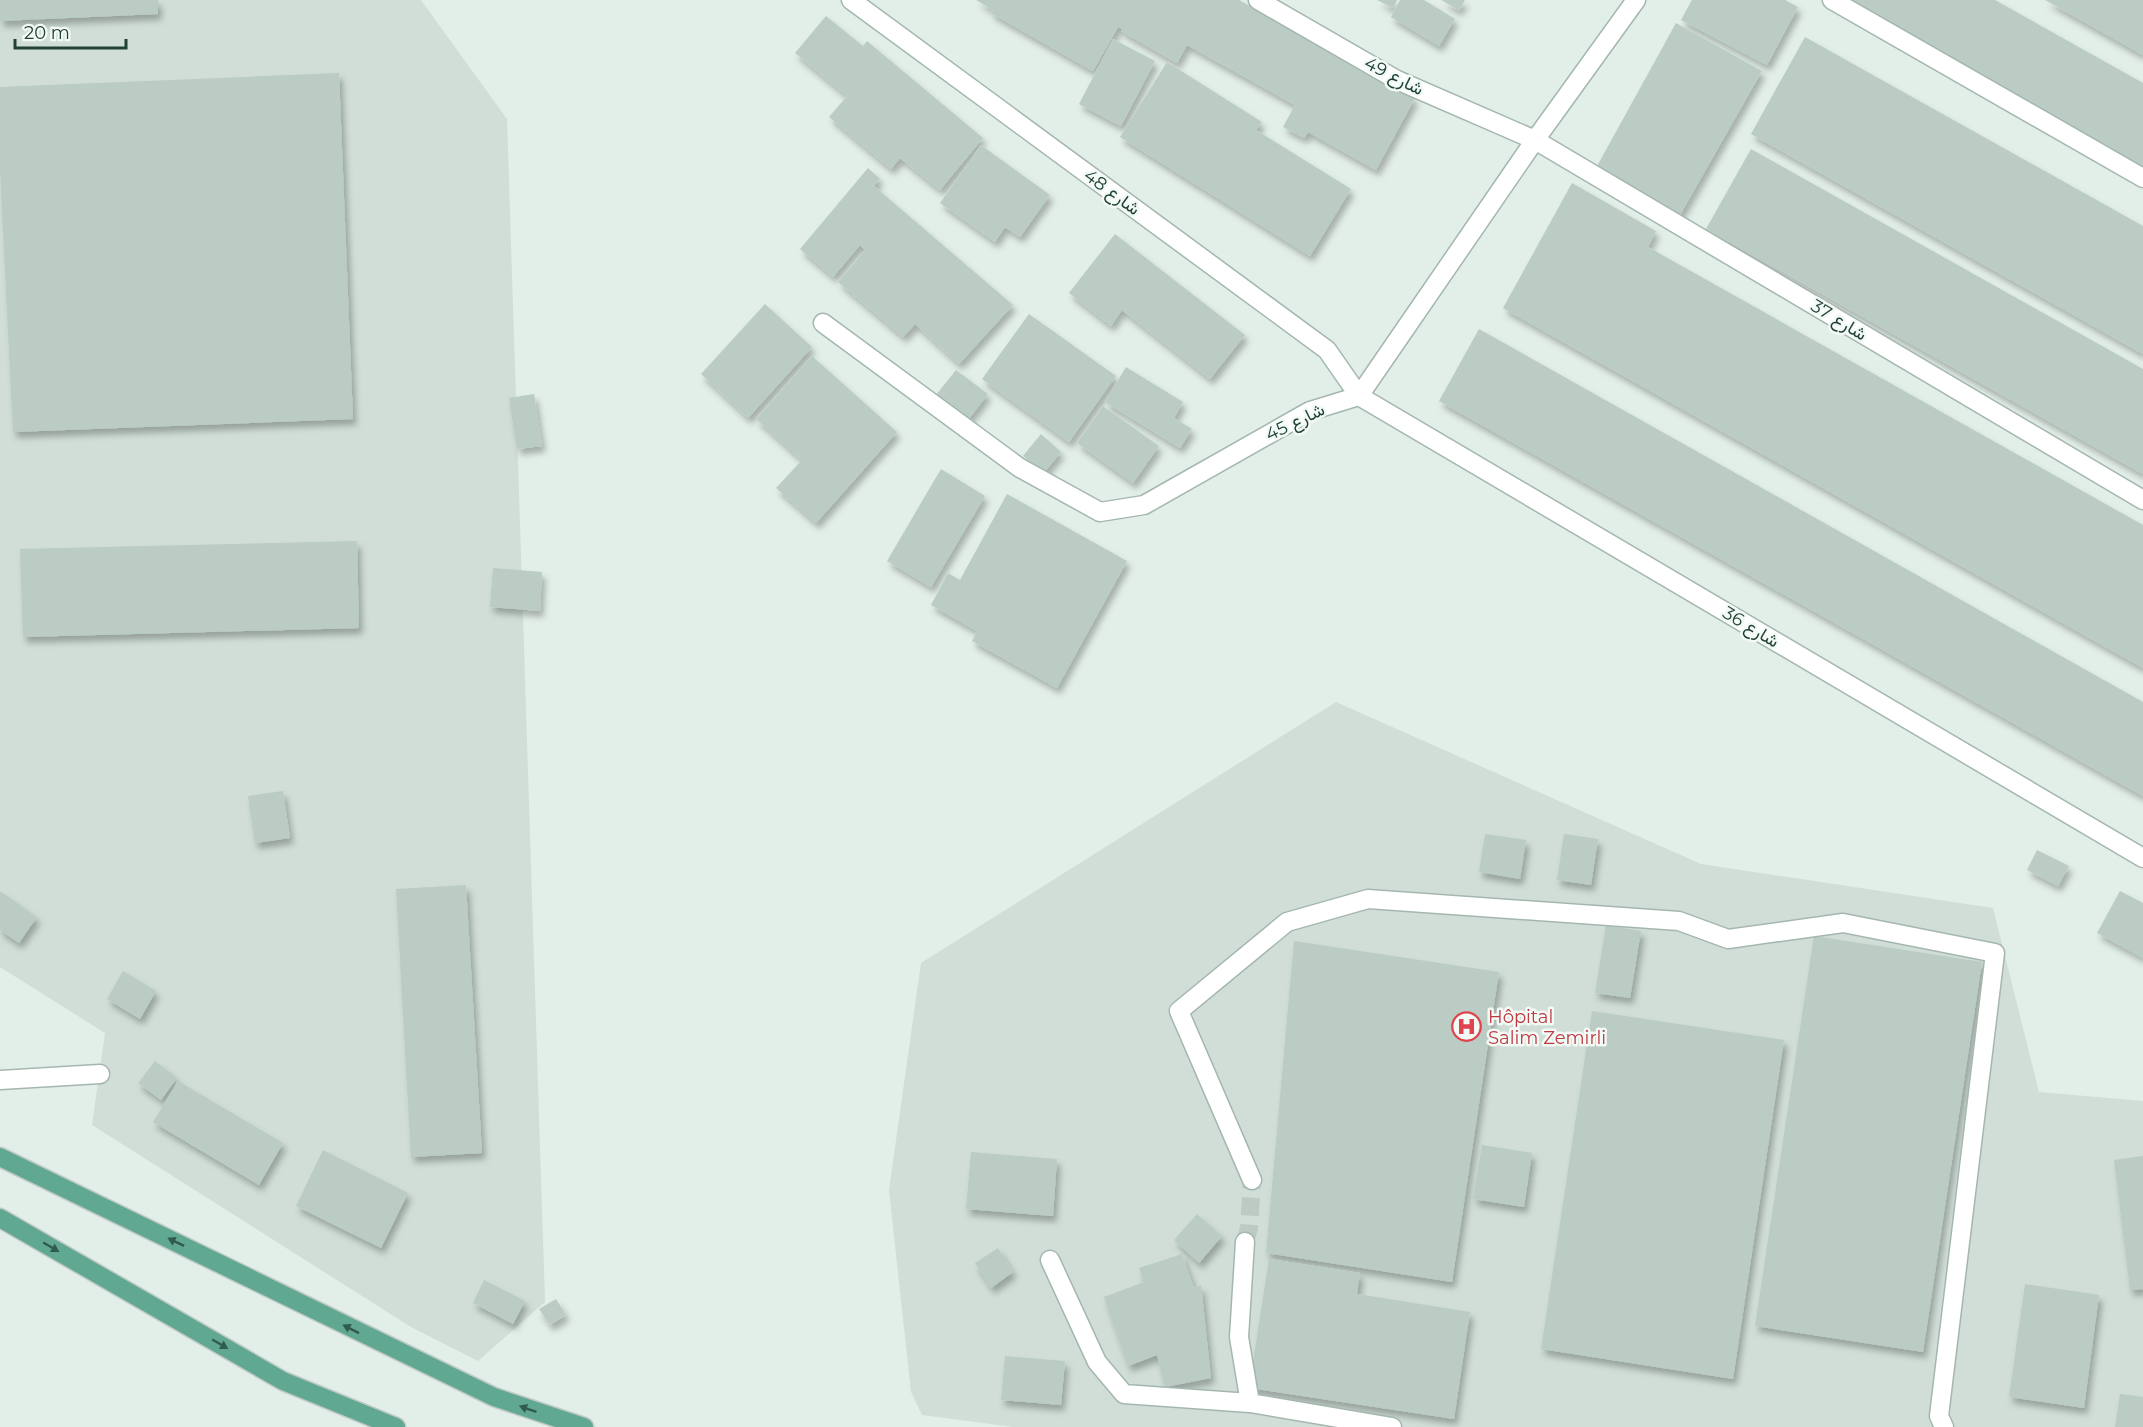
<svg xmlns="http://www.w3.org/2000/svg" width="2143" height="1427" font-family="Montserrat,Vazirmatn,sans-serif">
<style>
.built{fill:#d0ded7}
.building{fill:#baccc3;filter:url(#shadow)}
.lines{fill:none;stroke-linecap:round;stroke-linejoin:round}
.minor-tunnel{stroke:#bbcbc4;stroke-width:18;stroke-dasharray:18 9;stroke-linecap:butt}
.minor-casing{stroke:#a4b7af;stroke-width:21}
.major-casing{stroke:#c1cac7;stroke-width:21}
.minor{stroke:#fff;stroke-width:18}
.major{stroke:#61a892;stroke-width:18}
.oneway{fill:#305b4d}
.labels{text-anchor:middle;stroke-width:5;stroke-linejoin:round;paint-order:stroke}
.street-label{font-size:18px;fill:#204136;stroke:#f3faf6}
.health-label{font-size:18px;fill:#be3a42;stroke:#f3faf6;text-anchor:start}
</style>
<defs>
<filter id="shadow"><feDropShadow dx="3.5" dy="6" stdDeviation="3" flood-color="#0004"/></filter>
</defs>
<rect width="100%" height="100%" fill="#e2eee8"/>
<!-- built -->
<path class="built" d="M0 0H421L507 119 545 1302 478 1361 411 1327 92 1125 105 1033 0 967Z
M1336 702 1701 864 1993 908 2039 1092 2143 1101V1427H1013L922 1415 911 1392 889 1190 921 963Z"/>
<!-- building -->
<path class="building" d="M0 0H158V14L0 21Z
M976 0H1239L1415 98 1376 170 1308 132 1304 138 1283 127 1295 105 1187 45 1177 63 1121 31 1123 29 1118 27 1093 71 991 13 993 10Z
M1377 0H1397L1393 8Z
M1400 0H1424L1455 19 1439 46 1391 17Z
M1441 0H1465L1459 10Z
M1692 0H1785L1798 7 1767 65 1681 20Z
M1842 0H1995L2143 83V169Z
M2045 0H2143V55Z
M826 16 863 46 867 41 983 138 940 190 900 158 891 169 829 117 847 96 795 53Z
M1676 23 1762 71 1680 215 1596 168Z
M1805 37 2143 226V354L1751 134Z
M1113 39 1155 61 1121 126 1079 104Z
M1167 62 1262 122 1256 130 1351 189 1310 256 1120 137Z
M339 73 353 419 13 432 0 169V87Z
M981 145 1050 195 1020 237 1005 227 995 242 940 203Z
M1751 149 2143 369V474L1706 229Z
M868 168 880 179 874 186 1013 305 959 364 915 324 903 337 838 282 865 250 860 245 833 277 800 249Z
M1572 183 1656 231 1648 247 2143 525V668L1503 308Z
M1115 234 1245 335 1210 379 1122 310 1111 326 1069 293Z
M765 304 812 347 748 418 701 374Z
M1029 314 1116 376 1069 442 982 379Z
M1479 329 2143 702V796L1439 401Z
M812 356 897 432 816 523 776 488 802 460 756 419Z
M1126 367 1183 402 1174 418 1192 429 1180 448 1105 402Z
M956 370 988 394 968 420 936 395Z
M534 394 542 446 517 449 509 398Z
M1103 406 1159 446 1133 483 1077 443Z
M1041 434 1061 452 1043 474 1023 456Z
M941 469 985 496 931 587 887 561Z
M1007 494 1127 561 1057 688 972 641 977 631 931 605 948 573 960 580Z
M357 541 359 628 23 637 20 549Z
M493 568 542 572 540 611 490 607Z
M283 791 290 838 255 843 248 796Z
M1485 834 1526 840 1520 879 1479 872Z
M1564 834 1598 839 1591 885 1557 880Z
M2037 850 2069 866 2058 886 2027 870Z
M466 885 482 1153 411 1157 396 889Z
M0 891 37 917 19 943 0 930Z
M2120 891 2143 903V958L2097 933Z
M1606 925 1641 931 1630 998 1595 993Z
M1814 936 1982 962 1923 1352 1755 1326Z
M1294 941 1499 972 1452 1282 1266 1253Z
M123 971 156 991 140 1019 107 999Z
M1592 1011 1784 1040 1733 1379 1541 1349Z
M155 1061 177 1078 161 1100 138 1083Z
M178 1081 283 1143 259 1185 153 1122Z
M1482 1145 1532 1153 1524 1207 1473 1199Z
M323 1150 408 1193 381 1248 296 1206Z
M971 1152 1057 1159 1053 1216 966 1209Z
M2143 1156V1289L2130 1290 2114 1160Z
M1197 1214 1222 1236 1199 1263 1174 1240Z
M998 1248 1013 1272 991 1288 975 1263Z
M1182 1254 1194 1288 1201 1285 1211 1378 1165 1387 1157 1355 1128 1366 1104 1297 1144 1282 1139 1268Z
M1269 1259 1360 1273 1357 1294 1470 1312 1454 1419 1249 1388Z
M484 1280 525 1301 513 1324 473 1303Z
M2025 1284 2099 1295 2084 1408 2009 1397Z
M556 1299 566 1315 550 1325 539 1309Z
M1005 1356 1065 1361 1061 1405 1001 1400Z
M2120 1394 2143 1397V1427H2115Z"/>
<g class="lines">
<!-- minor-tunnel -->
<path class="minor-tunnel" d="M1245 1242 1249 1228 1252 1180"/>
<defs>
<path id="minor" d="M851 0 1327 350 1359 396 2143 858
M1258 0 1397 80 1535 140 2143 500
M1832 0 2143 178
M823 323 1020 468 1100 512 1144 505 1310 411 1359 396 1535 140 1636 0
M0 1080 100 1074
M1252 1180 1179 1011 1287 922 1368 899 1679 921 1728 939 1843 923 1995 953 1939 1416 1944 1427
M1245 1242 1239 1337 1250 1403
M1050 1260 1097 1362 1124 1394 1250 1403 1392 1427"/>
<path id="major" d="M0 1157 494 1397 584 1427
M0 1218 283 1381 396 1427"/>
</defs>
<!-- minor casing -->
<use href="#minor" class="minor-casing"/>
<!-- major casing -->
<use href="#major" class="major-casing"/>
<!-- minor -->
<use href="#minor" class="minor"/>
<!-- major -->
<use href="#major" class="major"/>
</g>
<!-- one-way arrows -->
<defs><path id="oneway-solid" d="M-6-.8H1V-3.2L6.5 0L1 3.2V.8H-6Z" transform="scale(1.5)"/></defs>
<g class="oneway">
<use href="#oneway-solid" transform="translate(176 1242) rotate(-154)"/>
<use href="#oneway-solid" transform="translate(51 1247) rotate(30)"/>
<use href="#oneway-solid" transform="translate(351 1329) rotate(-153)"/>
<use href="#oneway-solid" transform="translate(220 1344) rotate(30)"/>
<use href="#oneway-solid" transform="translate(528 1409) rotate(-161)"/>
</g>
<!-- icons -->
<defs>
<symbol id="hospital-ring" viewBox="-11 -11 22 22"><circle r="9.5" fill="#f3faf6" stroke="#e0444e" stroke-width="1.5"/><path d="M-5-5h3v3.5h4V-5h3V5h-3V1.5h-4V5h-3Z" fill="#e0444e"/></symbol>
</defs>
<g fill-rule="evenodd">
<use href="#hospital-ring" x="1450" y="1010" width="33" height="33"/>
</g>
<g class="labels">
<!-- street labels -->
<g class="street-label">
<text transform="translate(1394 76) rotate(27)" y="6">شارع 49</text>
<text transform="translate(1112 192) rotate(36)" y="6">شارع 48</text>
<text transform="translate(1839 320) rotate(31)" y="6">شارع 37</text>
<text transform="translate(1295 422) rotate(-26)" y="6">شارع 45</text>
<text transform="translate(1751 627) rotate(31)" y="6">شارع 36</text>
</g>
<!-- health labels -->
<g class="health-label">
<text x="1488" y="1023">Hôpital<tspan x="1488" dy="21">Salim Zemirli</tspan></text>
</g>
</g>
<!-- scale -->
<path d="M15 39v9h111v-9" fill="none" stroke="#204136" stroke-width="3"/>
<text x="24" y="39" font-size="18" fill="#204136" stroke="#f3faf6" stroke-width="4.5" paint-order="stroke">20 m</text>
</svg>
